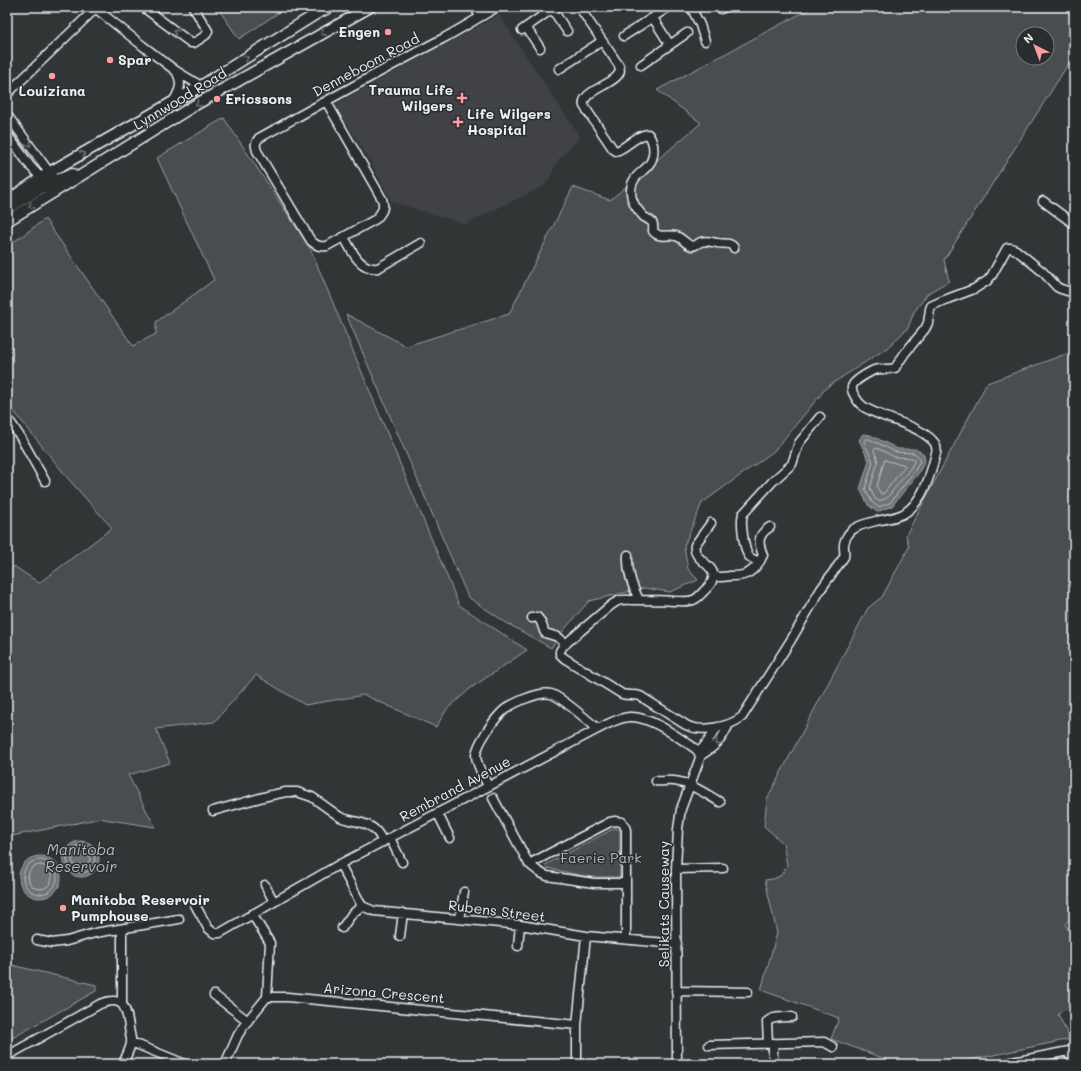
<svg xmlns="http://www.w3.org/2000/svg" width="1081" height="1071" font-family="Mali,sans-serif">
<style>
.built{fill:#3f4244}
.green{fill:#494d4f;stroke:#989fa4;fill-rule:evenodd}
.water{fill:#6e7376;stroke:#9fa5aa}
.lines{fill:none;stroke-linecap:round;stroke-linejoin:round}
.shore{stroke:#b7bfc4;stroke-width:1}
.minor-casing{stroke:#e8f1f8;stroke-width:11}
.major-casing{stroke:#e8f1f8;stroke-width:13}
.minor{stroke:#2a2d2e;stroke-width:8}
.major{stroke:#2a2d2e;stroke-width:10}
.oneway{stroke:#6c7275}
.poi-dot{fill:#ff9aa2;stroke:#2a2d2e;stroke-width:1.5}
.labels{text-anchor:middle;stroke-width:3;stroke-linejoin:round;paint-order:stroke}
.poi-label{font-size:14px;font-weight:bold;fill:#e8f1f8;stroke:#2a2d2e;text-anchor:start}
.street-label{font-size:14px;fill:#e8f1f8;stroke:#2a2d2e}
.park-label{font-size:14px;fill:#b0b8bd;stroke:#2a2d2e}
.water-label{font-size:15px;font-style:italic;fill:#b1b8be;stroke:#2a2d2e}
</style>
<rect width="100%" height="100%" fill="#323536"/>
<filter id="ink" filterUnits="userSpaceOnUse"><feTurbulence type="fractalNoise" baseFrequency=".025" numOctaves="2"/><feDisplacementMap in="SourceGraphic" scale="8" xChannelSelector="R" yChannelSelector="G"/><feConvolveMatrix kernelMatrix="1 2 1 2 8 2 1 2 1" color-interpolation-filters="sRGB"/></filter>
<g filter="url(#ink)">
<!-- built -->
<path class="built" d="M499 15 580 137 559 159 548 181 542 187 465 224 392 202 369 159 336 107 340 101Z"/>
<!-- green -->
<path class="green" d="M217 7H287L239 39Z
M813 7H1074V55L944 260 949 281 928 293 914 312 908 328 887 348 827 387 774 451 702 503 684 546 688 569 698 580 670 592 644 588 589 601 564 630 551 648 505 622 468 597 346 314 406 346 509 314 573 187 610 200 701 123 657 90ZM1023 34H1047V58H1023Z
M224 118 310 248 459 605 527 650 471 688 447 709 436 727 364 695 305 705 256 675 214 722 156 729 170 763 128 775 155 827 104 819 102 818 7 837V629L12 623 7 619V575L14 566 39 583 112 528 71 482 7 403V247L45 219 133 346 156 334V322L214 280 157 158Z
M1074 351V916L1065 924 1071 934H1074V1003L1058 1014 1070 1039 951 1064H899L831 1039 839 1018 761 990 777 933 765 880 773 879 780 876 784 871 787 865 783 843 764 826 767 799 868 608 882 597 909 547 906 535 987 383Z
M615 828 620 830V877H589L547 868 545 865Z
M7 964 96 985V991L7 1041Z"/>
<!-- water -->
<path class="water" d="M863 434 870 435 898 449H915L924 454 925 461 918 474 892 506 877 512 868 505 860 489 869 461 859 440Z
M63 859a18 18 0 1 1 36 0a18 18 0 1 1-36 0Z
M19 877a21 21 0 1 1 42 0a21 21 0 1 1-42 0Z"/>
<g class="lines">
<!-- shore -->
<path class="shore" d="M866 439H869L896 452 914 453 920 458V461L914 472 890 503 878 507 872 502 865 489 873 462 864 442Z
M875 449 877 448 895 457 912 458 915 460 910 469 887 498 879 501 875 499 870 488 878 462 877 458 874 451Z
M885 460 895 463 903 464 905 466 884 493 881 494 877 487Z
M67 859a14 14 0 1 1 28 0a14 14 0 1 1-28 0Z
M72 859a9 9 0 1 1 18 0a9 9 0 1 1-18 0Z
M23 877a17 17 0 1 1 34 0a17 17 0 1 1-34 0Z
M28 877a12 12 0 1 1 24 0a12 12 0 1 1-24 0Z"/>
<defs>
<path id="minor" d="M94 7 143 46 176 71 201 86
M143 7 191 43H194L206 35 208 31 193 7
M475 7 480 17
M579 7 618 64C630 83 579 88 584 106L613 149 616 151C627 148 635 135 648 134 651 137 652 141 653 145 657 172 632 169 631 190 630 200 637 210 644 217 646 218 650 220 652 222 654 225 653 228 653 231 659 239 668 234 676 236 683 238 686 245 692 246 696 246 698 243 701 242 706 240 711 242 717 243 721 244 725 243 729 244 732 245 733 246 734 248
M691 7 700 25 705 41
M552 9 567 31
M721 9 726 7
M653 18 670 45
M526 27 540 48
M522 30 555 7
M624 36 669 7
M641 65 687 33
M559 69 602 41
M7 94 97 7
M326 101 382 199C385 208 382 212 376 219L327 246C320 247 317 246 311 241L257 151C255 145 255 143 259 138 319 105 380 71 442 39 461 29 479 17 498 7
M173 102C180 90 183 84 176 71
M7 115 53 177
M7 134 31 167 45 182
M1043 201 1074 224
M344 237C352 251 359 270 378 268L421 243
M7 417 21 438 45 481
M711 523 695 545C691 561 720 565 712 581 711 585 707 588 704 591 701 594 697 599 693 600 687 602 680 601 674 601 661 600 647 600 634 600 629 600 623 599 618 601 615 602 613 604 610 606L563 646 560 651V654L564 658 622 694C628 696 634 694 640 696L686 725C701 733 729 727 742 717L791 640 821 589 844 557C845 553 844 552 844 548 843 542 847 535 851 531 857 525 868 523 876 521 885 519 895 518 903 514 923 503 931 473 936 453 937 449 936 444 933 441 917 424 883 419 864 407 861 405 858 402 856 398 854 395 851 391 852 387 853 381 868 373 874 370 881 368 888 370 895 368L905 353 925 329 928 323 930 309 931 306 942 301 974 289 987 281 992 275 1007 248H1011L1016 250 1043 272 1057 287 1061 289 1074 293
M628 555C627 572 632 585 639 600
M759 561C755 560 750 559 748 555 744 548 740 521 743 514L773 481 792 464 799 443 820 417
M714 576C719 578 724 577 730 576 734 576 739 576 743 575 752 573 760 563 763 555 758 543 757 535 770 527
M532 618 537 617C543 622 542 628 545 633L558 637 566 644
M699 753 718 727
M700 756C715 747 722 740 729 724
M656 781C662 782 668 780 674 781 691 783 706 794 720 802
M488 786C484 777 476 765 476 755 477 744 493 721 501 713 509 704 539 691 551 694 562 697 588 721 598 729
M493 798 529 864 539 872 547 876 594 883H626
M213 811 267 796 286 792H297L312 797 340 817C351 822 367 821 376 831 379 834 381 838 383 842
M438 814 450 838
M390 838 402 862
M340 864 362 906 374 911 520 925 586 936 677 944
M529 864 610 822 615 821 622 822 625 827 626 830V939
M676 869 723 868
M265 885 274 902
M194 903 208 928 214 933H220L340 864 598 729C607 724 618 718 629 717 649 715 679 738 696 749L699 753 700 758 681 809 678 829 676 869 677 1064
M252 914 270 943 267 997
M459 919 464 892
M342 928 352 914 362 906
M122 929V1004
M400 936 403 913
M37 940 52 943 67 941 95 933 179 919
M518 946 520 925
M676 991 748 992
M214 995 248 1021
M131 1042 185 1064
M768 1043 767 1022C772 1016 784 1017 792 1017
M709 1045 824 1042 833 1047
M1069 1051 1072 1064
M7 1056 100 1004C123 995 126 1006 129 1027 129 1032 132 1038 131 1043 130 1050 125 1058 123 1064
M225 1064 238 1035 245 1024 267 997H287L577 1025
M577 1064V1025L586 936
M773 1064V1043
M1002 1064 1074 1050"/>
<path id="major" d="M41 178C53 181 61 180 72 174
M7 201 50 172 201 86 316 14 330 7
M7 209 41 188 48 185 59 187
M7 221 195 105 370 7"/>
</defs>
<!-- minor casing -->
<use href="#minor" class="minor-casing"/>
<!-- major casing -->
<use href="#major" class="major-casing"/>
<!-- minor -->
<use href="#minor" class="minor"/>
<!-- major -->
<use href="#major" class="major"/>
</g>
<!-- one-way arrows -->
<defs><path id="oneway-chevron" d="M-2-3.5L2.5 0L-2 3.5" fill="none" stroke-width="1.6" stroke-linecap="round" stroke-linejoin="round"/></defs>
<g class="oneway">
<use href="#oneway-chevron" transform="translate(176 32) rotate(-143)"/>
<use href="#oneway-chevron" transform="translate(323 33) rotate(151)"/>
<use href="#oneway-chevron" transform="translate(246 58) rotate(-32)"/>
<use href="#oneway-chevron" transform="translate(198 104) rotate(150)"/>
<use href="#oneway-chevron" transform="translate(29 144) rotate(54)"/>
<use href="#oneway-chevron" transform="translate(83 154) rotate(-29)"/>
<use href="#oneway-chevron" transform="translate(31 206) rotate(148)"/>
<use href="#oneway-chevron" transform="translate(718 743) rotate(132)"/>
</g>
</g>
<!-- markers -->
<g class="poi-dot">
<circle cx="388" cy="32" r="4"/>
<circle cx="110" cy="60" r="4"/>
<circle cx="52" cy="76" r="4"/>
<path d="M460 92h4v4h4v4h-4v4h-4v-4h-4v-4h4z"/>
<circle cx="217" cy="99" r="4"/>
<path d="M456 116h4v4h4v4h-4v4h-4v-4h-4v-4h4z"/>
<circle cx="63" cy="908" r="4"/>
</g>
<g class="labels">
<!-- poi labels -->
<g class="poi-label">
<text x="380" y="37" text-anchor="end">Engen</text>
<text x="118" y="65">Spar</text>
<text x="453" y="95" text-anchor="end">Trauma Life<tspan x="453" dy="16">Wilgers</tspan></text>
<text x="52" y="96" text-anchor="middle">Louiziana</text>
<text x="225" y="104">Ericssons</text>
<text x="467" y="119">Life Wilgers<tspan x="467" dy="16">Hospital</tspan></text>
<text x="71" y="905">Manitoba Reservoir<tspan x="71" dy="16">Pumphouse</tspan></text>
</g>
<!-- street labels -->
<g class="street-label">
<text transform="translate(366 65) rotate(-28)" y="5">Denneboom Road</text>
<text transform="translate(180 99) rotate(-31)" y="5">Lynnwood Road</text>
<text transform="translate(455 789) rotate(-28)" y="5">Rembrand Avenue</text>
<text transform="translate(664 904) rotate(-90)" y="5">Selikats Causeway</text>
<text transform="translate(497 911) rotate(7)" y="5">Rubens Street</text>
<text transform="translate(384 993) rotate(5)" y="5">Arizona Crescent</text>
</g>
<!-- park labels -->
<g class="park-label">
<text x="601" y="863">Faerie Park</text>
</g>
<!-- water labels -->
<g class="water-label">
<text x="81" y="855">Manitoba<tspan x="81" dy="17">Reservoir</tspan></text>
</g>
</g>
<!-- margin -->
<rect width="1081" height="1071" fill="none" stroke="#2a2d2e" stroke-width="24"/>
<rect x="12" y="12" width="1057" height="1047" fill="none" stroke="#e8f1f8" stroke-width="1.5" filter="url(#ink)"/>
<!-- north arrow -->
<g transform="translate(1035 46) rotate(318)"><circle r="19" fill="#2a2d2e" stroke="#767b7f"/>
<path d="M0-3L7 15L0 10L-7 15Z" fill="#ff9aa2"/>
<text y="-6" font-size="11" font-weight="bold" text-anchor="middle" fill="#e8f1f8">N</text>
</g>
</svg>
